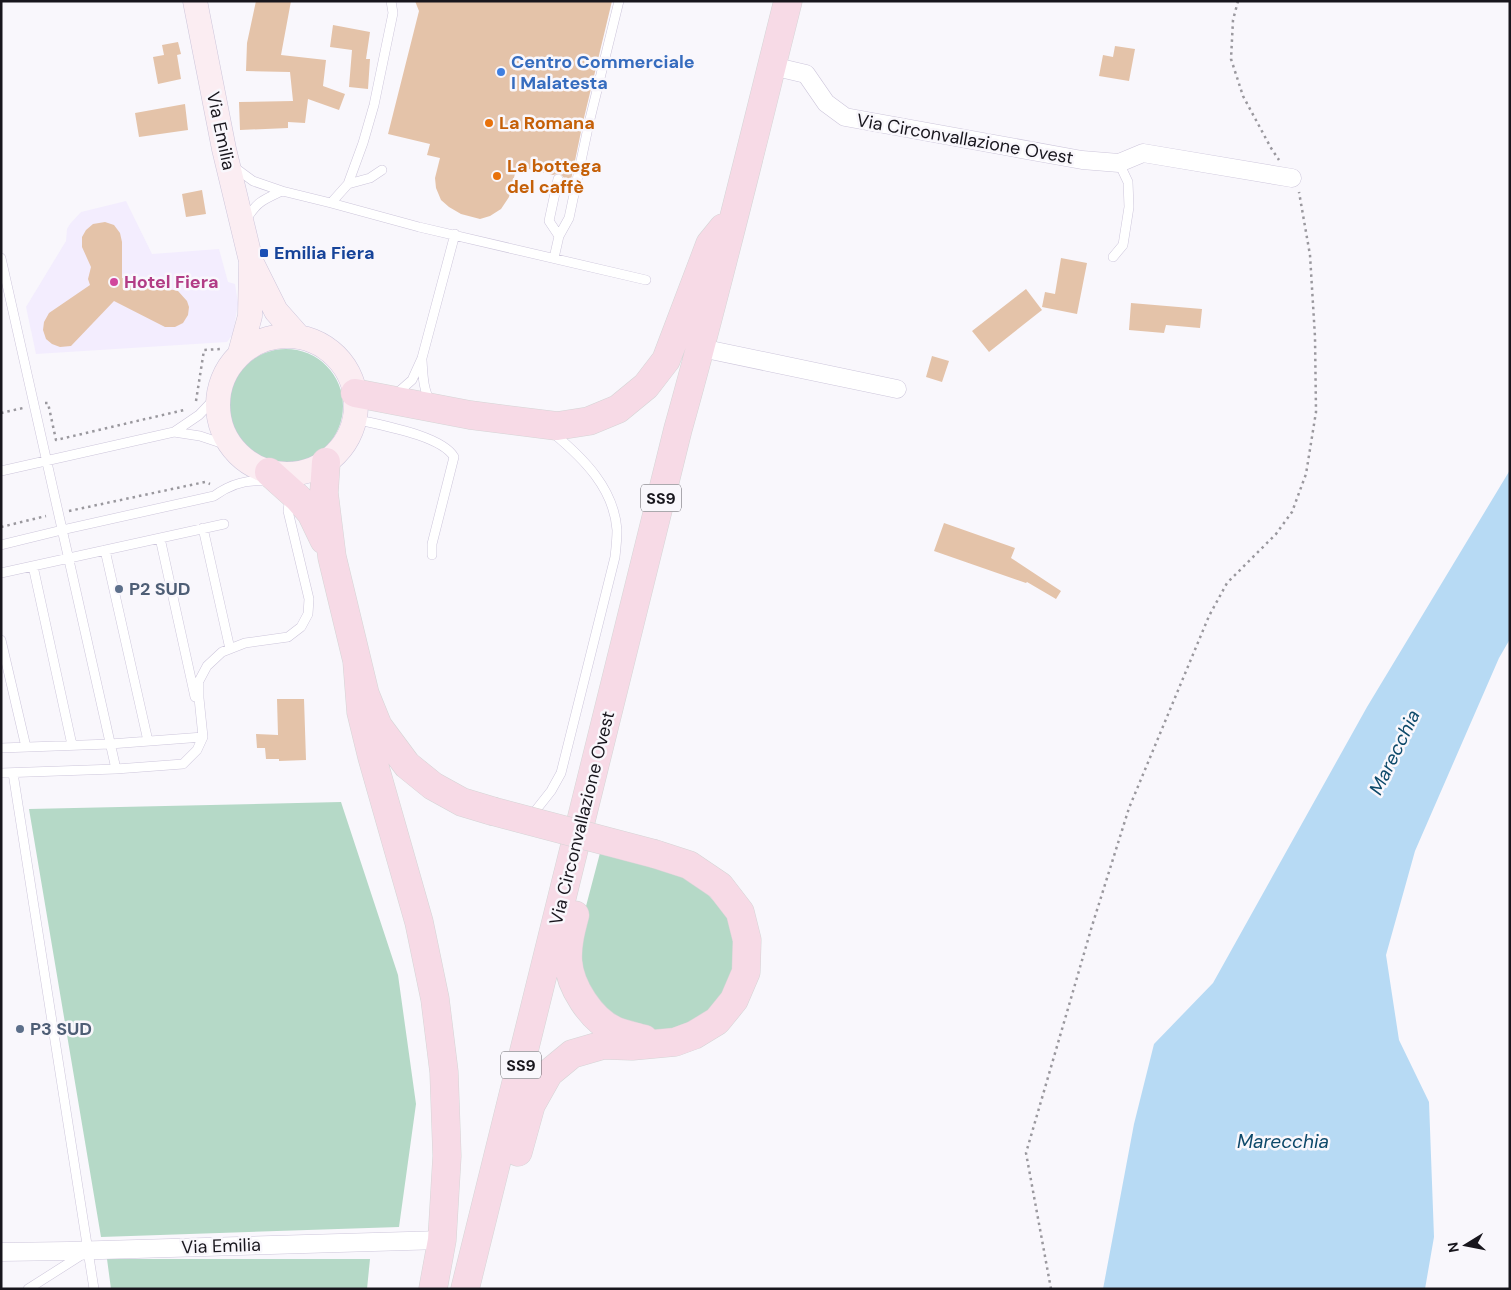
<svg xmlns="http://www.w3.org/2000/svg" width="1511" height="1290" font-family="'DM Sans',sans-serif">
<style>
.built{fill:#f3edfe}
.green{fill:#b5d9c7}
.water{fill:#b7daf4}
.building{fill:#e4c3a9}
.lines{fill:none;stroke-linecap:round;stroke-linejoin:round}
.lane-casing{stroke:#cdc6db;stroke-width:10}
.street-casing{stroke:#cdc6db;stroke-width:19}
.secondary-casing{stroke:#cdc6db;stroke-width:25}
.primary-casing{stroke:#d5d5d6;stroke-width:29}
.path{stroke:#9a989e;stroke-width:2.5;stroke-dasharray:2.5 4;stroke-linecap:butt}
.lane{stroke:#fff;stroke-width:9}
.street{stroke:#fff;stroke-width:18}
.secondary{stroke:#fbedf2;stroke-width:24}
.primary{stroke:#f7dae6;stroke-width:28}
.primary-bridge-casing{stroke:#d5d5d6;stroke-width:29;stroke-linecap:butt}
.primary-bridge{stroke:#f7dae6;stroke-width:28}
.shop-dot{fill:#3f7fe0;stroke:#f9f7fc;stroke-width:2}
.food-dot{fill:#e8710a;stroke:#f9f7fc;stroke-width:2}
.transit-dot{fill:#1a4fb4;stroke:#f9f7fc;stroke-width:2}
.hotel-dot{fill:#d1479c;stroke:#f9f7fc;stroke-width:2}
.service-dot{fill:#5c6f8a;stroke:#f9f7fc;stroke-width:2}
.labels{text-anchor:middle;stroke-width:5;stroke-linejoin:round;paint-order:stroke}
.shield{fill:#f9f7fc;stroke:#5c5a60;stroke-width:1}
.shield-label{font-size:16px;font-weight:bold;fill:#18161d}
.shop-label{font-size:18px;font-weight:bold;fill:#366cbe;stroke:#f9f7fc;text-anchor:start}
.food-label{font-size:18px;font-weight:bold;fill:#c56008;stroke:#f9f7fc;text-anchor:start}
.street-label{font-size:18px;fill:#18161d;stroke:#f9f7fc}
.transit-label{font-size:18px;font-weight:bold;fill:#164399;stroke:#f9f7fc;text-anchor:start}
.hotel-label{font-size:18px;font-weight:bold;fill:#b23c85;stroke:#f9f7fc;text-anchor:start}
.service-label{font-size:18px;font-weight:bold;fill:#4e5e75;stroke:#f9f7fc;text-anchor:start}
.water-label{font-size:19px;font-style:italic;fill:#0d496a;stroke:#f9f7fc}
</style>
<rect width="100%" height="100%" fill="#f9f7fc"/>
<!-- built -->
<path class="built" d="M126 201 152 254 219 249 228 282 235 284 238 303 233 334 227 342 36 354 26 307 66 241 67 229 70 224 81 212Z"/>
<!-- green -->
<path class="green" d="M229 406a57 57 0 1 1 114 0a57 57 0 1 1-114 0Z
M341 802 398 975 416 1104 399 1227 101 1237 29 809Z
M600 853 680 875 704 890 728 917 736 956 724 997 698 1022 667 1032 643 1031 618 1022 583 984 575 948Z
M107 1259H370L367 1289H111Z"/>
<!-- water -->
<path class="water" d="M1510 470V639L1499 658 1415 851 1386 955 1399 1040 1429 1102 1434 1237 1425 1289H1103L1134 1124 1154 1044 1213 983 1367 707Z"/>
<!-- building -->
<path class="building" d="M256 1H291L281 55 326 60 323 86 345 94 339 110 308 99 305 123 288 122V128L240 130 239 102 293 101 290 72 246 71 247 43Z
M415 1H612L583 122 571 180 564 178 560 173 553 175 517 166 509 197 501 209 490 216 480 219 461 214 449 207 441 200 436 188 435 178 440 158 427 155 430 144 388 134 419 11Z
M333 25 370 32 366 59H370L368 89 349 87 352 50 330 47Z
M178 42 181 54 177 55 181 79 158 84 153 57 164 55 162 45Z
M1115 46 1135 49 1129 81 1099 76 1103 55 1113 57Z
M185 104 188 130 139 137 135 113Z
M202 190 206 214 186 217 182 194Z
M105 222 114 225 120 233 122 242V278L178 291 187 301 189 307 188 315 183 323 175 327H165L114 301 71 346 60 347 52 344 46 339 43 330 44 322 49 313 90 285 88 279 91 267 82 247V237L86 230 93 224Z
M1061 258 1087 263 1077 314 1042 307 1045 292 1055 294Z
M1026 289 1042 310 989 352 972 331Z
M1131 303 1202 309 1200 328 1166 325 1164 333 1129 330Z
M932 356 949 361 942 382 926 377Z
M944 523 1015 548 1011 558 1061 591 1056 599 1027 582 1026 583 934 551Z
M277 699H304L306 760 279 761V759H266L265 748H257L256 734 278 735Z"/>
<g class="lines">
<defs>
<path id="lane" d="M234 167 253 181 282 191 331 203 419 227 646 280
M558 179 549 221 559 236
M348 184 370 178 382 170
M331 203 348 184 363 143 374 105 393 13 391 1
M245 221C258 201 261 201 282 191
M1113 257 1123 245 1129 207 1128 182 1119 163
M1 258 116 769 183 764 197 750 203 737 199 698V681L207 666 222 652 245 643 288 637 301 627 308 614 309 599 288 511 290 496
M554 258 559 236 569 218 589 123 619 1
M422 360C423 375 423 390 431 403
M395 395 412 380 422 358 455 234
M355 419C379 425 441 435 454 457L432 544V555
M174 432 199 415 218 395
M1 471 174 432 200 436 230 446
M203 528 230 649
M160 538 195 697
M1 545 62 530 214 496C230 484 250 478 270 482
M105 550 148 741
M33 566 72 745
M1 573 224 524
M1 640 26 747
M1 748 110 744 203 737
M1 773 116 769
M13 773 94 1289
M536 810 551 791 561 773 615 557C616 548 617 539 617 530 614 488 583 458 553 433
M28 1289 83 1254"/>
<path id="street" d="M772 66 806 74 826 103 845 117 1082 160 1119 163 1143 153 1292 178
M701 348 897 389
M1 1252 68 1251 442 1240"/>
<path id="secondary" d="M195 1 224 149 251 261 250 316 240 353
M253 265 276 311 299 337
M218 405a69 69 0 1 1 138 0a69 69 0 1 1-138 0Z"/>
<path id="primary" d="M355 393 470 415 557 426 589 421 618 409 646 386 666 360 710 244 723 228
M326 462 324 493 332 557 365 694 378 726 407 765 433 786 462 802 492 811
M269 472 298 498 311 513 324 540
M357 661 361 712 372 757 419 922 435 999 444 1072 447 1156 442 1240 433 1289
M575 915C571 930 567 945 568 961 570 987 591 1019 614 1030 623 1034 634 1036 644 1039
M518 1152 531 1105 549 1073 572 1054 603 1045 632 1046 675 1042 694 1035 717 1021 734 1000 746 972 747 940 740 912 720 886 689 865 655 854
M465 1289 678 429C718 287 752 144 788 1"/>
</defs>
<!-- lane casing -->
<use href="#lane" class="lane-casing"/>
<!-- street casing -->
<use href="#street" class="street-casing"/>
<!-- secondary casing -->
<use href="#secondary" class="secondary-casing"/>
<!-- primary casing -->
<use href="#primary" class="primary-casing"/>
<!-- path -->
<path class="path" d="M1238 1 1233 20 1231 59 1243 96 1271 148 1279 160
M196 401 204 350 222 349
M45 403H48L56 440 184 410
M1 413 23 408
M69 511 205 482 210 484
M1 527 46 516
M1051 1289 1026 1153 1092 926 1129 808 1209 616 1227 583 1276 534 1292 512 1306 474 1316 412 1315 337 1310 255 1299 192"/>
<!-- lane -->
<use href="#lane" class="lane"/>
<!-- street -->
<use href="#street" class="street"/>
<!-- secondary -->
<use href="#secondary" class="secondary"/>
<!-- primary -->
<use href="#primary" class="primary"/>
<defs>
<path id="primary-bridge" d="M492 811 655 854"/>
</defs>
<!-- primary-bridge casing -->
<use href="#primary-bridge" class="primary-bridge-casing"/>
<!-- primary-bridge -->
<use href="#primary-bridge" class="primary-bridge"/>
</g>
<!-- markers -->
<circle class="shop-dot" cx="501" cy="72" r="5"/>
<g class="food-dot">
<circle cx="489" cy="123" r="5"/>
<circle cx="497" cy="176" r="5"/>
</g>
<rect class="transit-dot" x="259" y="248" width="10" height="10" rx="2.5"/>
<circle class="hotel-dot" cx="114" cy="282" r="5"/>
<g class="service-dot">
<circle cx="119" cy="589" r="5"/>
<circle cx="20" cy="1029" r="5"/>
</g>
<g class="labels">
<!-- shield labels -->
<g class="shield">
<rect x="641" y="484.5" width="40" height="27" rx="4"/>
<rect x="501" y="1051.5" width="40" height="27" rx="4"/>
</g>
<g class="shield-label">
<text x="661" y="504">SS9</text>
<text x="521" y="1071">SS9</text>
</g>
<!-- shop labels -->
<g class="shop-label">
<text x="511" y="68">Centro Commerciale<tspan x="511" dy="21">I Malatesta</tspan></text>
</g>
<!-- food labels -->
<g class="food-label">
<text x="499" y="129">La Romana</text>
<text x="507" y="172">La bottega<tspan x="507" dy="21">del caffè</tspan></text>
</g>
<!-- street labels -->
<g class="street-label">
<text transform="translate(221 131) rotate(78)" y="6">Via Emilia</text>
<text transform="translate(965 139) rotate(10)" y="6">Via Circonvallazione Ovest</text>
<text transform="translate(582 818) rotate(-76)" y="6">Via Circonvallazione Ovest</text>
<text transform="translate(221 1246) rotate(-2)" y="6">Via Emilia</text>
</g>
<!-- transit labels -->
<g class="transit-label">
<text x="274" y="259">Emilia Fiera</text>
</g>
<!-- hotel labels -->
<g class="hotel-label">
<text x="124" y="288">Hotel Fiera</text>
</g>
<!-- service labels -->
<g class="service-label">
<text x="129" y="595">P2 SUD</text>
<text x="30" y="1035">P3 SUD</text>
</g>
<!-- water labels -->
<g class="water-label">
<text transform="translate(1394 752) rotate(-64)" y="7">Marecchia</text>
<text x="1283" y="1148">Marecchia</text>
</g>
</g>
<!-- border -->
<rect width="1511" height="1290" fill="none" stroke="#18161d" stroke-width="5"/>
<!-- north arrow -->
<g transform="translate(1466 1245) rotate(260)" stroke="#f9f7fc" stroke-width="4" paint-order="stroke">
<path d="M0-4L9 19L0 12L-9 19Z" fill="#18161d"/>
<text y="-8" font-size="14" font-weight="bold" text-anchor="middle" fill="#18161d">N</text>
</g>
</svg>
